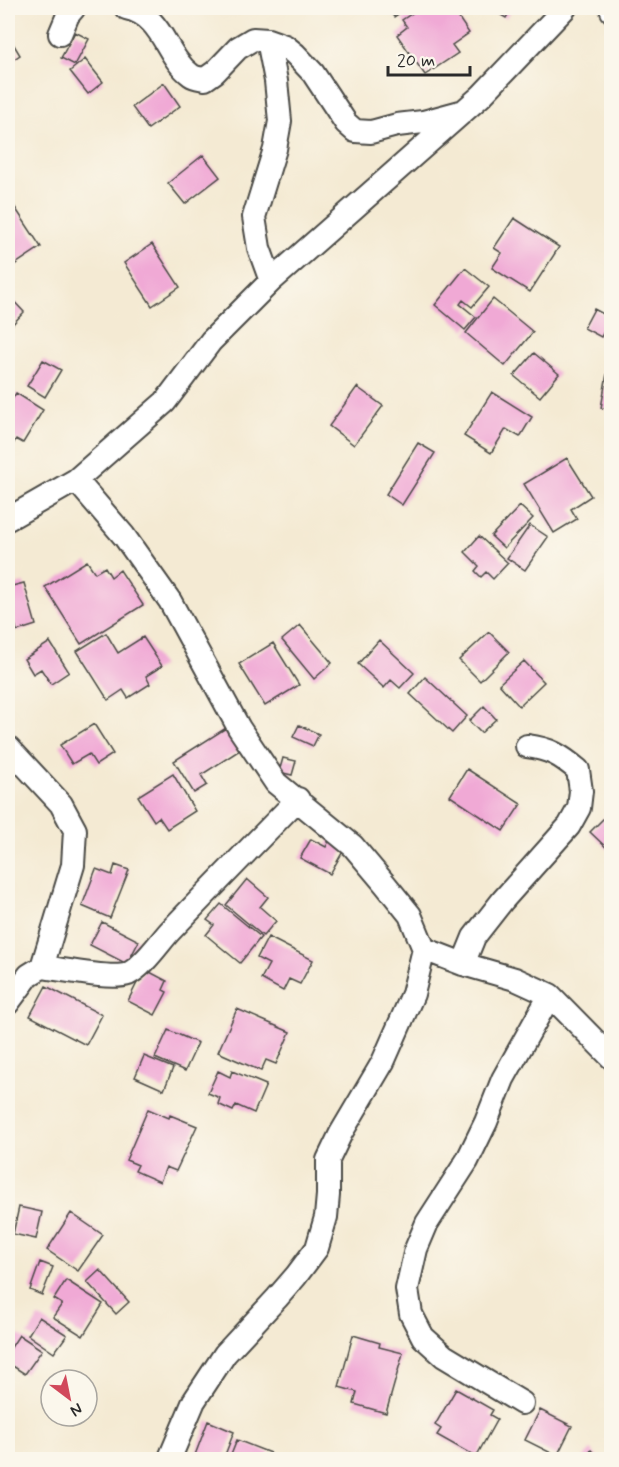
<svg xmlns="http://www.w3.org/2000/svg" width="619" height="1467" font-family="Mynerve,sans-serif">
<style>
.building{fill:#f0a9d5}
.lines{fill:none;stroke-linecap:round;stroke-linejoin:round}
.street-casing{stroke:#494844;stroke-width:26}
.street{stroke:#fff;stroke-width:22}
</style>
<rect width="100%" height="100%" fill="#fbf7ec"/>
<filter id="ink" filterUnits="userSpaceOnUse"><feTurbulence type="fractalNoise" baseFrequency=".0167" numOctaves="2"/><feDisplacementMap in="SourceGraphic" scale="12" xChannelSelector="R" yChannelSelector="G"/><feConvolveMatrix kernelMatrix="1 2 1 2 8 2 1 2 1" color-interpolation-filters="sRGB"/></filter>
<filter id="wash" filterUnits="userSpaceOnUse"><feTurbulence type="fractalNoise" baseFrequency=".008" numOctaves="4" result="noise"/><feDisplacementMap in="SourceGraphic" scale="24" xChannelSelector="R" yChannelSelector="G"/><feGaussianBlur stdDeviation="1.35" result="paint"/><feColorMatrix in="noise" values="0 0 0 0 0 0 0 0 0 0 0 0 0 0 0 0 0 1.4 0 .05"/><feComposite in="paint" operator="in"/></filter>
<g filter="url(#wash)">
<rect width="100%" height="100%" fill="#f4ead3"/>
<g id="blocks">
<!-- building -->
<path class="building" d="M387 8H407L394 17Z
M420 8H428L431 11 436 8H452L469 33 452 45 458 53 425 75 397 35 407 27 402 20Z
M489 8H512L506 18Z
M75 32 89 39 75 65 61 58Z
M8 35 20 55 8 63Z
M85 59 103 82 88 94 70 71Z
M164 83 180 106 148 129 132 107Z
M203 155 220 177 185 204 168 183Z
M14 206 41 247 8 269V210Z
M514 218 559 247 530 292 492 268 502 253 494 248Z
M152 244 180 287 152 306 124 263Z
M465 268 489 287 472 307 463 300 460 304 476 317 465 330 435 305Z
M8 295 24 312 8 329Z
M493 299 533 332 505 366 466 333Z
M594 309 611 318 601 337 584 328Z
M534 353 559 374 540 397 514 376Z
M43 360 61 370 45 397 27 386Z
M608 368 612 369V409L601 408Z
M357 387 383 406 354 445 329 426Z
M492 392 532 417 520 437 506 429 491 453 464 436Z
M16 393 43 410 23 443 16 439 8 454V406Z
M418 443 435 453 402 505 386 494Z
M567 458 591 496 571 509 577 519 554 533 524 484Z
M520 506 533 518 504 548 491 536Z
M530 525 548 537 525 570 507 558Z
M479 536 508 563 493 579 486 572 481 577 475 571 479 566 465 552Z
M87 561 95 573 105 567 111 577 120 570 143 605 81 644 45 587Z
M24 583 36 625 17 631 8 598V587Z
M300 625 332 663 314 679 282 640Z
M489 632 509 652 480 681 459 660Z
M106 633 118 653 143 637 162 666 146 676 150 684 128 698 123 690 108 700 77 651Z
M379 640 414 673 400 688 391 680 384 688 358 664Z
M50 642 69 672 51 684 41 669 33 674 24 659Z
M273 643 299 685 265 706 239 664Z
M524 661 544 682 519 706 499 684Z
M425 677 467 716 452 733 410 694Z
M484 706 496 719 481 733 469 721Z
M94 724 113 754 96 765 89 754 72 764 60 745Z
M299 725 319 734 313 746 293 737Z
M226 728 240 750 201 775 207 785 194 793 174 761Z
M283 758 296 761 292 775 279 772Z
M467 769 521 804 503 831 450 796Z
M173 774 195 811 167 829 159 817 154 821 138 796Z
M610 812 612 813V853L590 832Z
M331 837 346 846 330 874 300 858 311 839 326 847Z
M115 865 129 870 110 918 82 906 96 869 112 875Z
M247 879 268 897 260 907 276 921 263 936 226 905Z
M221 904 261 937 240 963 206 935 214 925 207 920Z
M102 922 139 941 127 964 90 945Z
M268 937 313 960 300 984 289 979 283 991 261 979 269 964 257 958Z
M144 969 167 981 163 990 167 992 155 1015 128 1001Z
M46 986 102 1015 86 1045 30 1016Z
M237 1009 290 1032 276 1064 266 1060 261 1071 218 1052Z
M168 1030 198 1043 185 1071 155 1058Z
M144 1056 173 1068 164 1090 135 1077Z
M218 1071 230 1077 232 1071 266 1085 254 1113 236 1105 233 1111 218 1104 220 1098 208 1093Z
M148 1109 169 1118 170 1115 197 1126 176 1171 166 1167 160 1182 135 1171 138 1165 126 1160Z
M19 1207 42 1212 36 1239 13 1234Z
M71 1213 103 1235 78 1271 47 1250Z
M40 1262 53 1267 42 1295 30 1290Z
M100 1270 129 1302 116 1314 87 1282Z
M66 1280 103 1304 83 1336 53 1317 62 1304 54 1299Z
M39 1317 67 1335 54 1353 28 1335Z
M19 1335 42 1350 25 1374 8 1363V1352Z
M353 1335 380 1343 379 1347 403 1353 386 1413 354 1404 357 1392 339 1387Z
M456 1389 493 1410 490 1415 497 1419 476 1457 437 1435 441 1429 435 1425Z
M540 1410 572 1426 557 1456 525 1440Z
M208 1421 234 1432 223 1460H206L195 1455Z
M237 1440 270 1453 267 1460H229Z
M591 1450 600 1460H581Z"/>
</g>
</g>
<g filter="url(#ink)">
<use href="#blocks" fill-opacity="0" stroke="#494844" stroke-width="1.5"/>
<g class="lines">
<defs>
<path id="street" d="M126 8C164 16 164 55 191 75 195 78 200 78 205 79L215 72 238 48 253 39 268 40 285 46 295 54 313 73 346 123 355 131 371 132 397 125 423 122 460 112
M611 8 612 11
M60 34 68 15 74 8
M268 40 276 81 280 121 275 149 254 217 259 248 271 281
M76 480 124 536 170 601 239 728 276 783 353 846 385 884 410 915 424 949 413 994 383 1062 341 1133 328 1160V1195L326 1217 317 1248 296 1276 277 1298 225 1354 194 1401 169 1460
M8 519 76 480 165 402 211 341 271 281 481 96 565 8
M8 747 61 804 75 830 73 865 42 967
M424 949 463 964 515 979 550 995 612 1058
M463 964 474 937 503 900 569 826 579 808 581 791 578 770C560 755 550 749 527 746
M8 1003 29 975 42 967C61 969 112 980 128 974 143 967 159 943 170 931 212 887 255 843 298 799
M522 1403 444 1356 423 1337 411 1314 407 1289 416 1249 427 1223 467 1161 486 1122 503 1079 550 995"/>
</defs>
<!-- street casing -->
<use href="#street" class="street-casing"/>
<!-- street -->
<use href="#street" class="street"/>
</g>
</g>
<!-- margin -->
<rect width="619" height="1467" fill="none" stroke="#fbf7ec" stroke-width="30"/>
<!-- north arrow -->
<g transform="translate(69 1398) rotate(148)"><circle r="28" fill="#fbf7ec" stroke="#a8a59f" stroke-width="1.5"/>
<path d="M0-4.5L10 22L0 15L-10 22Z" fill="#d1495b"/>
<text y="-9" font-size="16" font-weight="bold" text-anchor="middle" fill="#2b2b2b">N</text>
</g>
<!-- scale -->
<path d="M388 66v9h82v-9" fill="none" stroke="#2b2b2b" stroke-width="3"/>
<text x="397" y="66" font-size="18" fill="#2b2b2b" stroke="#fbf7ec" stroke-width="4.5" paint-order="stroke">20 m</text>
</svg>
